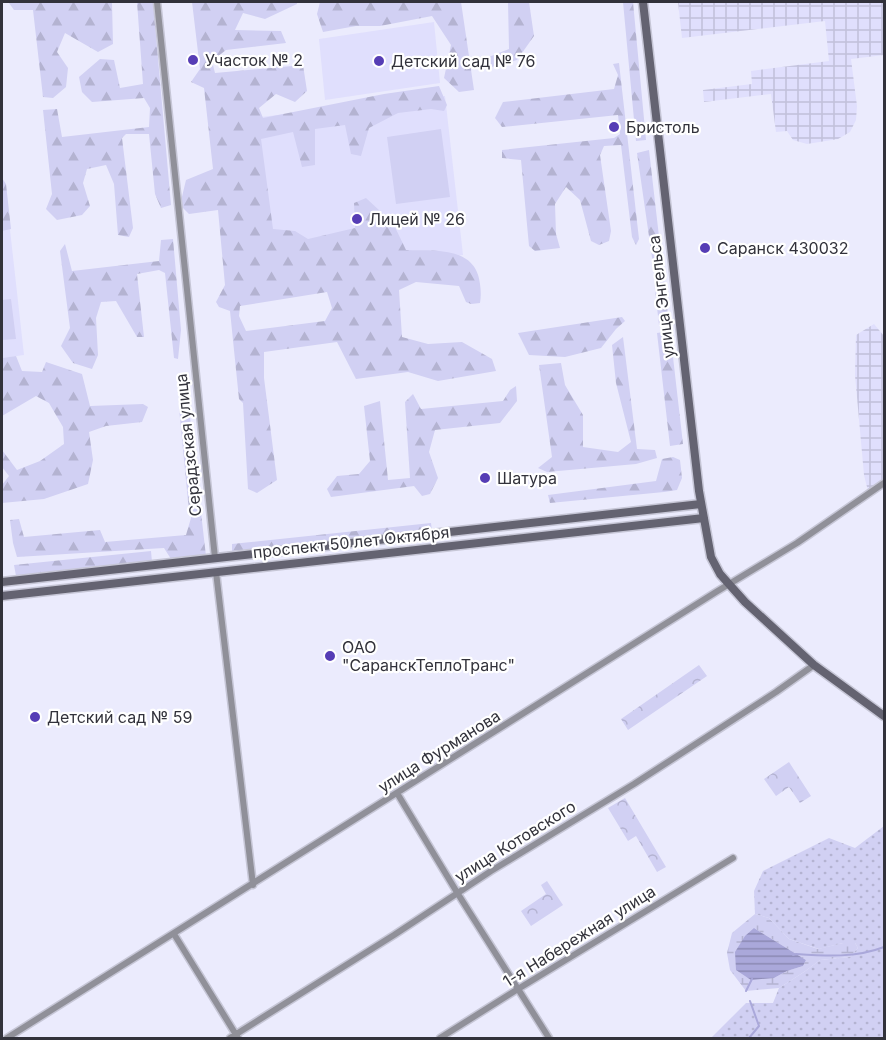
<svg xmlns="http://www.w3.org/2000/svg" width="886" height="1040" font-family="Inter,sans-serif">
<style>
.built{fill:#e0dffd}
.industrial{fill:url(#industrial-grid)}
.forest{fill:url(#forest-firs);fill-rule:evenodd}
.wetland{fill:url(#wetland-marsh);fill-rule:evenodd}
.park{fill:url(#park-crowns)}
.garden{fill:url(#garden-dots)}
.pitch{fill:#d1d0f3}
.water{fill:url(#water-rules)}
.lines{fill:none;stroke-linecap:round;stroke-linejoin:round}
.stream{stroke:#aaa8da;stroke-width:2}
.street-casing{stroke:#c6c6d6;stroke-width:9}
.secondary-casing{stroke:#c6c6d6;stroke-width:11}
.street{stroke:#909099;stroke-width:6}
.secondary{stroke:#646371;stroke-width:8}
.poi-dot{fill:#563db5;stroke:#fff;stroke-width:2}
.labels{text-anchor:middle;stroke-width:4.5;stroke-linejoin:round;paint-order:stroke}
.poi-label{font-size:16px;fill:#32323b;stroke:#fff;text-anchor:start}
.street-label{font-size:16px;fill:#32323b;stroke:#fff}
</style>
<defs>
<pattern id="industrial-grid" width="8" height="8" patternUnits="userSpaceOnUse" patternTransform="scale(1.5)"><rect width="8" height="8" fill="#e0dffd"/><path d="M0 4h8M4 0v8" fill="none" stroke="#c1c0da"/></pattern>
<pattern id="forest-firs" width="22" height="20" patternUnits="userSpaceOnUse" patternTransform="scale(1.5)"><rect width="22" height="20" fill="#d1d0f3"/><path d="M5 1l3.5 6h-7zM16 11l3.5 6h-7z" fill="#b4b3d1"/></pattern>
<pattern id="wetland-marsh" width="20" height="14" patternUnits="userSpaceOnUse" patternTransform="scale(1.5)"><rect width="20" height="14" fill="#d1d0f3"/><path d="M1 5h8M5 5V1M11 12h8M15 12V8" fill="none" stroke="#b4b3d1"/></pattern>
<pattern id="park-crowns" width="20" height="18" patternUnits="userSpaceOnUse" patternTransform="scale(1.5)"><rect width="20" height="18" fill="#d1d0f3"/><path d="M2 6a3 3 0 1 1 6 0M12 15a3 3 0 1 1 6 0" fill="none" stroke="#b4b3d1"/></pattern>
<pattern id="garden-dots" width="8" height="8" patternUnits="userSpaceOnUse" patternTransform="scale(1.5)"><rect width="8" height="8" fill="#d1d0f3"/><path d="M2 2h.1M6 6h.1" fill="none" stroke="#b4b3d1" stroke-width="1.8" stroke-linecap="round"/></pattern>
<pattern id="water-rules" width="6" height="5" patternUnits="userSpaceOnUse" patternTransform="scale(1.5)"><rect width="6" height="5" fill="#aaa8da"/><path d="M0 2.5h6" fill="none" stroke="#8b89b2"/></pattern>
</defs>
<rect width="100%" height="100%" fill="#ebebfd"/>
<!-- built -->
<path class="built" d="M434 22 440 83 325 100 319 39Z
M445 96 463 255 262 278 244 119Z
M2 185H5L24 355 2 358Z"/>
<!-- industrial -->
<path class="industrial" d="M678 2H884V55L851 59 857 106 856 120 850 132 838 139 807 144 793 140 787 131 776 132 771 94 704 102 703 90 752 84 751 71 829 61 825 21 682 38Z
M874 324 884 336V481L868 491 864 475 855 375 856 335Z"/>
<!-- forest -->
<path class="forest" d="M19 2H122L112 3 113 44 98 52 65 33 57 52 68 68 66 87 53 98 43 97 33 10H14L9 3Z
M137 2H153L171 205 161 208 155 194 149 134H126L122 138 133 228 129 237 118 235 114 184 106 165 87 169 83 183 90 206 82 215 57 220 46 209 52 194 43 110 57 109 62 137 149 127 150 108 144 98 92 102 82 92 79 77 100 59 114 60 120 88 143 84Z
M192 2H297V4L265 19 243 13 235 30 281 31 286 43 226 50 212 61 215 73 303 65 307 91 295 102 276 94 259 108 263 118 384 94 439 86 447 105 444 111 431 109 398 113 369 128 361 156 351 154 345 125 315 129V165L302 167 293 132 261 139 273 229 295 231 308 239 355 228 354 203 366 198 393 223 406 250C435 251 476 246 480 284 481 291 481 297 480 303L471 304 466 302 459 286 416 282 399 290 402 337 428 344 462 342 492 359 496 371 438 381 408 372 356 379 337 342 264 352V378L277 480 257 493 248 489 243 403 239 399 230 311 219 307 216 302 225 285 218 210 189 214 180 205 186 180 213 169 204 88 191 82 200 69ZM327 292 332 308 325 321 246 331 239 316 240 306Z
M320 2H461L474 90 459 92 444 78 451 45 432 16 380 26H356L323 32 317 14Z
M508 2H529L534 36 517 60 488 68 486 58 509 49Z
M623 2H633L646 140 636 141Z
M619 63 639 239 636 245 632 237 621 145 604 146 600 155 611 231 609 241 599 245 591 241 580 200 566 187 555 204 556 234 560 248 535 251 529 246 521 160 502 158V150L614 138 620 134 618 115 502 127 495 118 503 102 614 89 618 75 613 64Z
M649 150 663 271H654L637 153Z
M2 178 6 184 11 229 2 231Z
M173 239 181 330 178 359 174 358 165 273 159 270 137 274 144 337H137L116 301 101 302 96 318 98 355 92 369 73 363 61 346 70 328 60 251 65 244 72 271 159 261 161 240Z
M664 280 669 324 659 325 654 281Z
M622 317 625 321 616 329 601 348 565 357 529 355 518 333Z
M670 331 683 444 670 446 657 333Z
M623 337 637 449 655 450 657 458 636 464 547 472 538 468 552 457 539 365 561 363 565 385 583 415V447L618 452 631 442 616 383 612 345Z
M16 356 22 371 42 372 46 362 82 374 90 406 143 404 148 407 142 422 106 426 89 432 93 460 88 484 44 499 2 503V485L9 476 2 467V450L17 470 40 461 64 444 63 427 49 403 36 396 2 416V358Z
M516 386 517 401 500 423 435 430 429 452 438 478 430 494 422 496 414 486 331 497 327 489 337 476 359 474 370 461 364 406 380 401 388 480 410 478 405 402 413 394 421 409 503 401 510 390Z
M187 405 190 417 206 556 171 559 164 548 17 557 13 543 10 520 19 519 24 537 100 530 105 542 186 535 191 518 188 501 179 408Z
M673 457 680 460 682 478 677 490 664 492 550 503 548 495 656 481 662 459Z
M431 523 432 531 232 551V544Z
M151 551 152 562 16 576 14 565Z"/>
<!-- wetland -->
<path class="wetland" d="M755 914 769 918 789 939 818 949 843 943H855L858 948 850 957 820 960 804 972 779 988 746 991 730 970 727 953 732 933ZM754 928 806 960 803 966 787 971 774 978Z"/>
<!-- park -->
<path class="park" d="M699 665 707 676 628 730 621 719Z
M789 762 811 796 800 803 789 787 776 796 764 779Z
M625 798 666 867 657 872 636 836 628 841 608 808Z
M547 881 563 905 531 926 521 911 546 894 541 885Z"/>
<!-- garden -->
<path class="garden" d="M884 826V1038H711L746 1003H773L779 988 804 972 820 960 850 957 858 948 855 943H843L819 949 789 939 769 918 755 914 754 891 763 871 829 838 855 848Z"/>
<!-- pitch -->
<path class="pitch" d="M441 129 450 197 396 204 387 137Z
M11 299 16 339 2 340V300Z"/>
<!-- water -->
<path class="water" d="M754 928 806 960 803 966 787 971 774 978 751 980 736 970 735 952 745 936Z"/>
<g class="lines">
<!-- stream -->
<path class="stream" d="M793 955 796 954C826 956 856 958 884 947
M746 991 752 979
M749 1038 759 1026 750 1001"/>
<defs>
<path id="street" d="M157 2 215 558
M216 572 253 885
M397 793 458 894 549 1038
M174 934 238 1038
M7 1038 716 592 797 543 884 483
M230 1038 394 935 491 871 634 784 776 692 814 665
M440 1038 518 989 733 858"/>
<path id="secondary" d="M643 2 699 491 711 557 720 574 745 602 814 665 884 716
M2 582 701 504
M2 596 704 518"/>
</defs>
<!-- street casing -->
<use href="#street" class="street-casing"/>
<!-- secondary casing -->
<use href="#secondary" class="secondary-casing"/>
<!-- street -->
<use href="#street" class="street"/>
<!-- secondary -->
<use href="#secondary" class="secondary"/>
</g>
<!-- markers -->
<g class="poi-dot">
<circle cx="193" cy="60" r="6"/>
<circle cx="379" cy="61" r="6"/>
<circle cx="614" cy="127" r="6"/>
<circle cx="357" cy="219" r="6"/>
<circle cx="705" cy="248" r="6"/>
<circle cx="485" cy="478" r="6"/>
<circle cx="330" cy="656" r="6"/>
<circle cx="35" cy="717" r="6"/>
</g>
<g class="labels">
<!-- poi labels -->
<g class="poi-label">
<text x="205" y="66">Участок № 2</text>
<text x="391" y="67">Детский сад № 76</text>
<text x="626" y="133">Бристоль</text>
<text x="369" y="225">Лицей № 26</text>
<text x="717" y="254">Саранск 430032</text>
<text x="497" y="484">Шатура</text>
<text x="342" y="653">ОАО<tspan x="342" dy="18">"СаранскТеплоТранс"</tspan></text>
<text x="47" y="723">Детский сад № 59</text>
</g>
<!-- street labels -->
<g class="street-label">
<text transform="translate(661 297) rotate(-97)" y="6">улица Энгельса</text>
<text transform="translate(188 445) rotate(-96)" y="6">Серадзская улица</text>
<text transform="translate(351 542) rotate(-6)" y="6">проспект 50 лет Октября</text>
<text transform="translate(439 751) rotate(-32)" y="6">улица Фурманова</text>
<text transform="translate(515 841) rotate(-32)" y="6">улица Котовского</text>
<text transform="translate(579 936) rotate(-32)" y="6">1-я Набережная улица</text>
</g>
</g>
<!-- border -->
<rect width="886" height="1040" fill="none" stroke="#32323b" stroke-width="6"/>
</svg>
